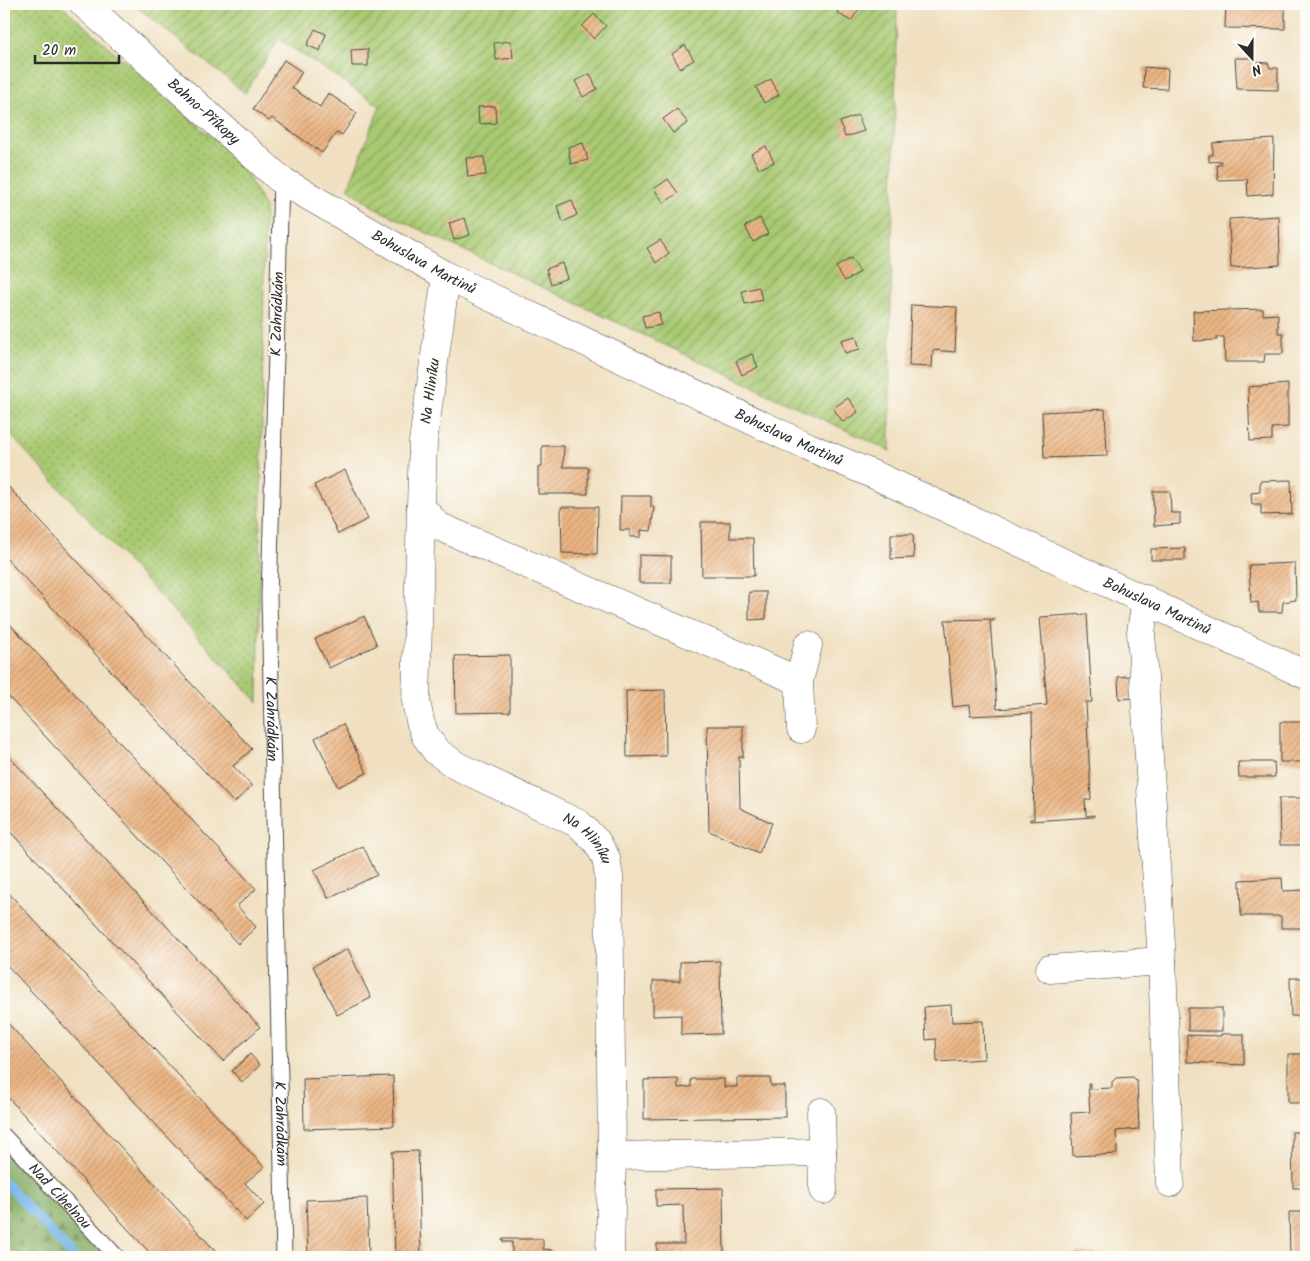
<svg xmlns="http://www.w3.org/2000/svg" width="1310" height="1261" font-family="Kalam,sans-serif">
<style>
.grass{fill:url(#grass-dots);stroke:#6a7a4e}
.forest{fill:url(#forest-firs);stroke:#586c47}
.garden{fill:url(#garden-furrows);stroke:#6a7a4e}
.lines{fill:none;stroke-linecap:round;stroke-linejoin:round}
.stream{stroke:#77b6ea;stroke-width:9}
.building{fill:url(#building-hatch)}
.service-casing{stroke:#494642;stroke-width:17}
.minor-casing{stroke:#494642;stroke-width:29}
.service{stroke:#fff;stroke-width:15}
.minor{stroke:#fff;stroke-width:28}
.labels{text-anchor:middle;stroke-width:4;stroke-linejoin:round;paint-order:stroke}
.street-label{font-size:15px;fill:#2b2b2b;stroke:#fdfcf7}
</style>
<defs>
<pattern id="grass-dots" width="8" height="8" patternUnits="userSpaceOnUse" patternTransform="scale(1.25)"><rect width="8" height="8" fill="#a8c971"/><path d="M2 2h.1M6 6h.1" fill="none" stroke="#89a35d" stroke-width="1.8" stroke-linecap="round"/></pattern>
<pattern id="forest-firs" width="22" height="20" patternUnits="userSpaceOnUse" patternTransform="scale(1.25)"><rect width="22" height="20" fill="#86ad63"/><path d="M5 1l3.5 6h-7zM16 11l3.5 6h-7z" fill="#6e8d52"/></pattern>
<pattern id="garden-furrows" width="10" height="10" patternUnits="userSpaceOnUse" patternTransform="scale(1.25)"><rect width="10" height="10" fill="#a8c971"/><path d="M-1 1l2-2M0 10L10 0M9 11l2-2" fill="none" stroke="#89a35d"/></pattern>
<pattern id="building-hatch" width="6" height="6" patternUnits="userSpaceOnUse" patternTransform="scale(1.25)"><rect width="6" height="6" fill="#ecb684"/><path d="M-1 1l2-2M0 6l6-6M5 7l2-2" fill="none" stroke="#bf946c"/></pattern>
</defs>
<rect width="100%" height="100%" fill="#fdfcf7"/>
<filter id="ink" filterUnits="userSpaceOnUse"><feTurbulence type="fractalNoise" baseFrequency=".02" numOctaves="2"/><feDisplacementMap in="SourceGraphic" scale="10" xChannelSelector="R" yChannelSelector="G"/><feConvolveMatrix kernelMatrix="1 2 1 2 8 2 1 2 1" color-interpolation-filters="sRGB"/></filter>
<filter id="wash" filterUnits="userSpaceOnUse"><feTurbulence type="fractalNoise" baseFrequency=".0096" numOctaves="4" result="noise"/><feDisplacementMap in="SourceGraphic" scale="20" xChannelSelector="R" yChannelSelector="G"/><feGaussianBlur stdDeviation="1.12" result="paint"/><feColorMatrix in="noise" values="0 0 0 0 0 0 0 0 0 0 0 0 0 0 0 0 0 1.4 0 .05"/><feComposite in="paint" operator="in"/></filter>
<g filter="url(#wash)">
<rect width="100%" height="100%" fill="#f0e0c1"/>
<!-- grass -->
<path class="grass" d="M4 4H60L240 162 265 207 258 702 4 428Z"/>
<!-- forest -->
<path class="forest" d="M4 1147 106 1257H4Z"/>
<!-- garden -->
<path class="garden" d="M133 4H897L890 346V451L376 209 348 188 380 106 279 39 245 93Z"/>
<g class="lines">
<!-- stream -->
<path class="stream" d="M4 1181 74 1257"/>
</g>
<g id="blocks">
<!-- building -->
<path class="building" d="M842 4H856L860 7 851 21 837 13Z
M1226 4H1281L1280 8H1285V29L1225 28Z
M594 14 606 26 594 39 582 26Z
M315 29 326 34 320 51 307 45Z
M511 41 513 58 496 60 494 43Z
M685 45 694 60 680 68 672 54Z
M368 49V66H352L351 50Z
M1235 58H1253L1255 62 1268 63 1270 68H1278V90L1237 89Z
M284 60 302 72 292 88 320 107 328 93 357 113 342 135 337 132 322 153 272 118 269 121 253 109Z
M1144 67 1168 69 1167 89 1143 88Z
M590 74 597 89 583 97 575 81Z
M771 79 779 95 764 103 756 87Z
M495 106 496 123 479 124 478 107Z
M677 109 688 123 673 133 663 119Z
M858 115 864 131 845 137 840 122Z
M1274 139 1273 194 1248 196 1247 179 1218 180 1217 165H1221V161L1209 162V155H1213V143Z
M583 143 588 160 571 164 568 147Z
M766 146 774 162 759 169 751 154Z
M484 157 486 175 468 177 466 158Z
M668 179 678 193 664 203 654 189Z
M572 200 577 215 563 222 557 206Z
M1279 216 1280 265 1231 268 1229 219Z
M465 218 470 235 454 240 449 223Z
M760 218 768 234 753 242 745 226Z
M660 240 669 253 656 263 647 248Z
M851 258 860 272 845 281 836 267Z
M562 263 567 278 551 284 546 269Z
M759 287 762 300 745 304 742 291Z
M911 305 957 307 955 352 933 350 932 367 909 366Z
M1263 309V315L1278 314V333H1283V354H1265L1264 362H1225L1224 337H1217V340L1194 341 1193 311Z
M659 312 661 325 645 328 642 316Z
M856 336 860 349 845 353 841 340Z
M752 354 758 367 742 375 736 361Z
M1288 384V427L1272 428V440L1250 441 1248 387Z
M848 398 858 412 843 422 833 408Z
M1105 409 1107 456 1044 458 1042 412Z
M542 446H564L563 467H588V494H538V467H542Z
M345 470 368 519 338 534 314 485Z
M1291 480 1292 514 1261 515V504H1252L1251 493 1260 492V481Z
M4 482 252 749 233 766 252 786 234 803 4 556Z
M1153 491H1170L1171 513H1180V524L1154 526Z
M621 496H651V507H654L651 531 641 530V537H630V530H620Z
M561 507H598L597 554 562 553Z
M701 522H730V538H753L754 576H702Z
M891 534H913L914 558 891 559Z
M1185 548V560H1151V549Z
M639 555 671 556V583H639Z
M1295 563 1296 600 1283 602 1282 612H1259L1258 602 1251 603 1249 565Z
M749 592H766V619L749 620Z
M1087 614 1092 702H1086L1091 799 1085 800 1086 816 1094 815V817L1030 821V819H1034L1032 713 970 716 969 705 953 707 945 620 994 619V621H990L997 709 1047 705 1040 617Z
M364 616 377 645 329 668 315 639Z
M4 618 256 889 237 906 256 927 238 944 4 692Z
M510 655V712L456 713 455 656Z
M1132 676 1133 698 1119 699 1118 677Z
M665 690 666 756 627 757 626 691Z
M1280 722H1306V762H1280Z
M343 724 367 773 338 787 315 738Z
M707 726H743V757H739L740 808 772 823 759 853 709 831Z
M4 751 260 1027 223 1061 4 825Z
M1238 762H1274L1275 777H1239Z
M1279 798H1306V845H1280Z
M363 846 377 875 328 898 314 870Z
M1282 878 1283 891 1306 890V928H1281V916H1241L1240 880Z
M4 888 264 1167 245 1183 264 1204 246 1221 4 962Z
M348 949 371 998 337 1015 313 966Z
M720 961 721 1034 681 1035V1015L653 1016V981H680V962Z
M1290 978H1306V1016H1291Z
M951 1005 952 1022 983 1021 984 1059 937 1062 936 1039 926 1040 924 1007Z
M1188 1008H1222V1031H1188Z
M4 1019 210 1245 222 1257H154L136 1238 4 1093Z
M1221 1034H1244V1065L1187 1062V1035L1221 1036Z
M250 1054 260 1065 242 1082 232 1071Z
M1288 1054H1306V1103H1288Z
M393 1076 394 1126 304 1129 303 1079Z
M1133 1077 1137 1081 1139 1129 1116 1131 1117 1154 1073 1156 1071 1113 1090 1112 1088 1083H1090V1089L1112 1088V1082L1116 1078Z
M737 1078H770L771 1086H785V1117L644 1119V1080L678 1079V1088L691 1087V1079H724V1087H737Z
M1292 1132H1306V1188H1293Z
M418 1151 421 1257H395L392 1152Z
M723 1188 724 1257H657V1244H684L683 1205 656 1206V1189Z
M367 1198 369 1256 308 1257 306 1200Z
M1289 1212H1306V1257H1290Z
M502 1239H543V1249L551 1250V1257H512V1242H503Z
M1074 1253H1103V1257H1074Z"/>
</g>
</g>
<g filter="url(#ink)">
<use href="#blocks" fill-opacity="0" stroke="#494642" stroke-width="1"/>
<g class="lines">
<defs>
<g id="service">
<path id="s1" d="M281 180 269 597 284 1257"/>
<path id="s2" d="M4 1136 117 1257"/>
</g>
<g id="minor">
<path id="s3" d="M84 4 281 180 446 276 802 444 879 477 1306 675"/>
<path d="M446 276 423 442 421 507 438 526 799 681"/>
<path id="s4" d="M421 507 416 701 420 721 425 735 436 751 457 766 579 824 597 842 606 858 609 877 612 1156 610 1257"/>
<path d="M1146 599 1141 632 1162 961 1170 1183"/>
<path d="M801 729 799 681 808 645"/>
<path d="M1050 969 1162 961"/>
<path d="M821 1112 823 1190"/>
<path d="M612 1156 822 1152"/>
</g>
</defs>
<!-- service casing -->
<use href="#service" class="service-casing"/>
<!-- minor casing -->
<use href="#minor" class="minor-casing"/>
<!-- service -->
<use href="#service" class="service"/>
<!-- minor -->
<use href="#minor" class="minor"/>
</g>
</g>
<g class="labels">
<!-- street labels -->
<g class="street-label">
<text dy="5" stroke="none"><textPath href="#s3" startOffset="161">Bahno-Příkopy</textPath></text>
<text dy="5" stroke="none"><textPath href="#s3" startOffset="429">Bohuslava Martinů</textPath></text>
<text transform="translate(277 314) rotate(-88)" y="5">K Zahrádkám</text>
<text transform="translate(430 391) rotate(-82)" y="5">Na Hliníku</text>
<text dy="5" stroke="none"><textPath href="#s3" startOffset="834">Bohuslava Martinů</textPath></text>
<text dy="5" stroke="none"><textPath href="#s3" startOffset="1239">Bohuslava Martinů</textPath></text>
<text dy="5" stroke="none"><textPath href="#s1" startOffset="539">K Zahrádkám</textPath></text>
<text dy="5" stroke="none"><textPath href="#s4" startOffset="426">Na Hliníku</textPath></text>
<text dy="5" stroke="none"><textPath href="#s1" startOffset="944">K Zahrádkám</textPath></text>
<text dy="5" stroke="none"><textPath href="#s2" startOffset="82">Nad Cihelnou</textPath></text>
</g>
</g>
<!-- margin -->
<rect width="1310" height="1261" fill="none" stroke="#fdfcf7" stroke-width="20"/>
<!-- north arrow -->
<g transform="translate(1252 58) rotate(159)" stroke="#fdfcf7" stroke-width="4" paint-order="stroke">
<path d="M0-4L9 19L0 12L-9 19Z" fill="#2b2b2b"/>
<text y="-8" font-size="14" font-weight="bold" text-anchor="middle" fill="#2b2b2b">N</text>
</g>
<!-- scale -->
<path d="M35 55v8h84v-8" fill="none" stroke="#2b2b2b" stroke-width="2.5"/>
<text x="42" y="55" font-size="15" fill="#2b2b2b" stroke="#fdfcf7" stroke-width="4" paint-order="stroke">20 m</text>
</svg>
